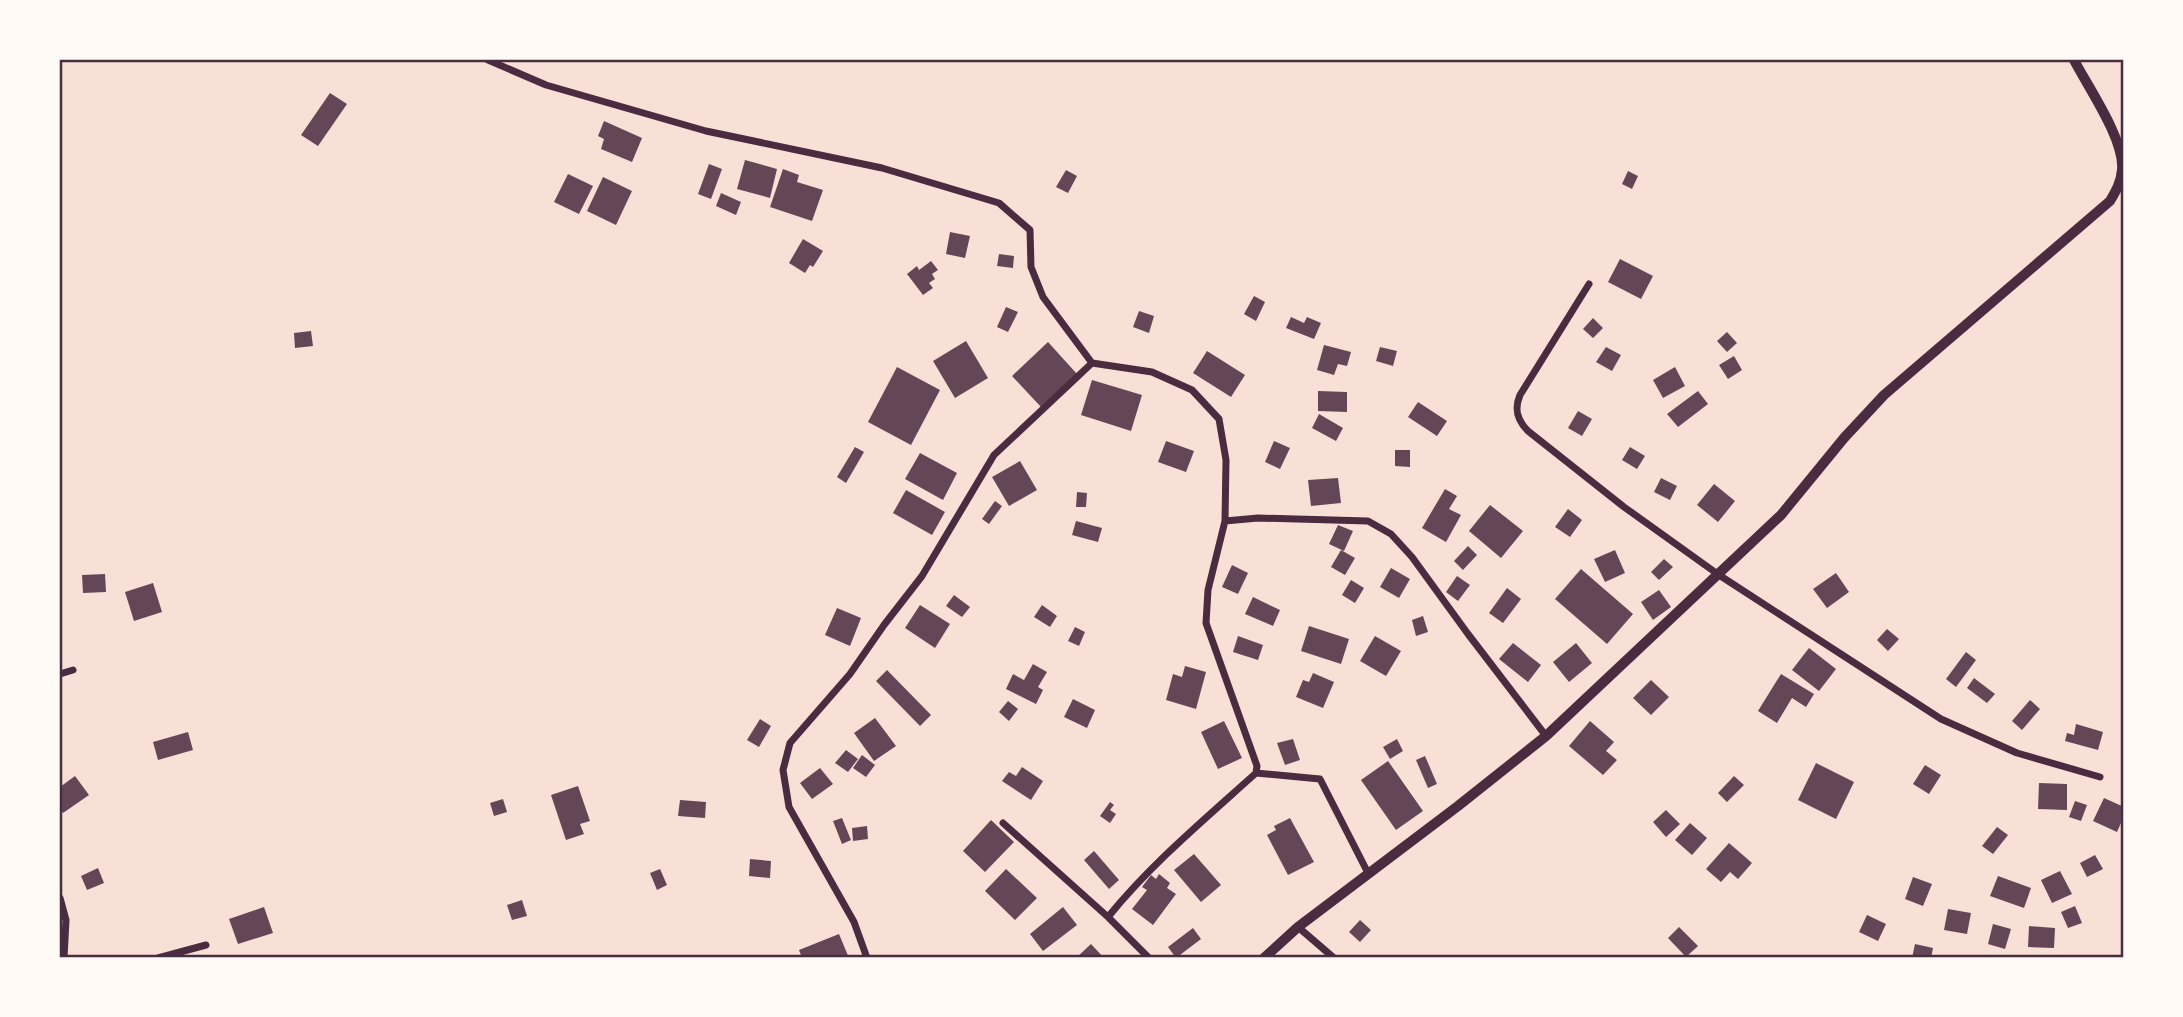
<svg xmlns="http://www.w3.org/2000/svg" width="2183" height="1017" font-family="'Roboto Condensed',sans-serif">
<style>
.building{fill:#644757}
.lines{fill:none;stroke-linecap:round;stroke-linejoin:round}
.minor{stroke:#4a2c40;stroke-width:7}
.tertiary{stroke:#4a2c40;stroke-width:10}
.neatline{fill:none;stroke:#4a2c40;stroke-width:2.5}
</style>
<rect width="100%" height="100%" fill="#f7e1d7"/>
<!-- building -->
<path class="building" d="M330 93 347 104 318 146 301 135Z
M604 121 642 138 632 162 601 149 604 139 598 136Z
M745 160 777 169 770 198 737 189Z
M709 164 722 169 711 199 698 194Z
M783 169 799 175 797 182 823 190 812 221 770 207Z
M1066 170 1077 176 1068 193 1056 187Z
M1628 171 1638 176 1632 189 1622 184Z
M568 174 593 186 579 214 554 202Z
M603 177 632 191 616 225 587 211Z
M721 193 741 202 736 215 716 206Z
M950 232 970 236 965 258 946 254Z
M803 239 823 251 813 267 810 265 805 273 789 263Z
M999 254 1014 256 1013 268 997 266Z
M1620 259 1653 276 1641 299 1608 282Z
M931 261 938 270 932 274 935 279 929 283 933 288 923 295 907 274 917 266 919 270Z
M1254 296 1265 302 1256 321 1244 314Z
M1006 307 1018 312 1008 332 997 327Z
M1139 311 1154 316 1149 333 1133 327Z
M1291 317 1304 323 1307 317 1321 323 1314 339 1286 328Z
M1593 318 1603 328 1593 338 1583 329Z
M311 331 313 346 295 348 294 333Z
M1727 332 1737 343 1727 352 1717 341Z
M966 341 988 378 955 398 933 361Z
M1048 342 1077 374 1041 407 1012 376Z
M1324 345 1351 352 1347 366 1338 364 1334 375 1317 370Z
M1380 347 1397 351 1393 366 1376 361Z
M1606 347 1621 355 1612 371 1596 362Z
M1207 351 1245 375 1231 397 1193 373Z
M1734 356 1742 370 1728 379 1719 365Z
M897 367 940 390 911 445 868 422Z
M1675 367 1685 386 1663 398 1653 380Z
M1092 380 1142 395 1131 431 1081 415Z
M1318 391 1347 392V412L1318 411Z
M1698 391 1708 404 1678 427 1667 414Z
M1418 402 1447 421 1437 436 1408 417Z
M1578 411 1592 419 1582 436 1568 428Z
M1319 414 1343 428 1336 441 1312 428Z
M1166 441 1194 451 1186 472 1158 462Z
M1274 441 1290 448 1280 469 1265 462Z
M855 447 864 452 846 483 837 477Z
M1630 447 1645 456 1637 469 1622 460Z
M1395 450H1410V467L1395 466Z
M920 453 957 473 943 500 905 479Z
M1020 461 1037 490 1009 506 992 477Z
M1338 478 1341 503 1311 506 1308 480Z
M1661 478 1677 486 1670 500 1654 492Z
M1714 484 1735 501 1718 522 1697 505Z
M1445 489 1457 496 1449 509 1461 515 1446 542 1422 528Z
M906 490 945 512 932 535 893 513Z
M1077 492 1087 493 1086 507H1076Z
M995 501 1002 506 989 524 982 519Z
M1490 505 1523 531 1501 558 1469 531Z
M1568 509 1582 520 1570 537 1555 527Z
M1076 521 1102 528 1098 542 1072 535Z
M1338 525 1353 531 1344 551 1329 544Z
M1468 546 1477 555 1463 570 1454 561Z
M1341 550 1355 558 1345 575 1331 567Z
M1615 550 1625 573 1605 582 1594 559Z
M1664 559 1673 567 1659 580 1651 572Z
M1232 565 1248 573 1238 594 1222 587Z
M1391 568 1410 579 1399 598 1380 587Z
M1581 569 1633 614 1607 644 1555 599Z
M1836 573 1849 592 1827 608 1813 589Z
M105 574 106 592 83 593 82 575Z
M1457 576 1470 585 1458 601 1446 592Z
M1351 580 1364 588 1355 603 1342 595Z
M153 583 162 612 134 621 125 592Z
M1507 588 1521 599 1503 623 1489 613Z
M1659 590 1671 607 1653 620 1641 602Z
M954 595 970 607 962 617 946 606Z
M1253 597 1280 610 1273 626 1245 614Z
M920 605 950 624 935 648 905 628Z
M1042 605 1057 616 1050 627 1034 617Z
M837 608 861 618 850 646 825 635Z
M1423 616 1428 632 1416 636 1412 620Z
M1309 626 1349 639 1341 664 1301 651Z
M1075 627 1085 632 1079 646 1068 641Z
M1887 629 1899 639 1888 651 1877 640Z
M1238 636 1263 645 1258 660 1233 652Z
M1375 636 1401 651 1386 676 1360 661Z
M1513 643 1541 665 1528 682 1499 659Z
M1576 643 1592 663 1569 682 1553 662Z
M1809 648 1836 669 1819 691 1792 670Z
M1966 652 1976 660 1956 687 1946 679Z
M1033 664 1047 672 1038 687 1043 690 1036 704 1006 689 1013 674 1024 680Z
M1185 666 1206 672 1196 709 1166 700 1173 674 1182 677Z
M887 670 931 715 920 726 876 681Z
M1313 673 1334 682 1323 708 1296 697 1303 680 1309 682Z
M1781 674 1814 694 1806 707 1792 698 1777 723 1758 711Z
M1974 678 1995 694 1987 703 1967 688Z
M1651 680 1669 697 1651 715 1633 698Z
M1073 699 1095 710 1087 728 1064 717Z
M2030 700 2040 709 2022 730 2012 721Z
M1008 701 1018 709 1009 721 999 712Z
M875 718 896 746 874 761 854 733Z
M760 719 771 726 759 747 747 740Z
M1224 721 1242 758 1218 769 1201 732Z
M1590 721 1614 742 1606 751 1617 760 1603 775 1569 746Z
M2076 724 2103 732 2098 750 2065 741 2067 733 2074 735Z
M188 732 193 750 158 760 153 742Z
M1293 739 1300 760 1285 765 1277 743Z
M1397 739 1403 751 1390 759 1383 747Z
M846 750 858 759 848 772 835 763Z
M862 755 875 765 866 777 853 768Z
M1425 756 1437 784 1428 788 1416 760Z
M1388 761 1423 811 1396 830 1361 780Z
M1816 763 1854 782 1836 819 1798 800Z
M1925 765 1941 775 1929 794 1913 784Z
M1022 767 1043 781 1031 800 1002 781 1009 772 1016 776Z
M820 768 833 784 812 799 800 783Z
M75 776 89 795 63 813 60 808V787Z
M1734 776 1744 785 1727 802 1718 793Z
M2039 783 2067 784V810L2038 809Z
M578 786 590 821 580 824 584 834 566 840 551 795Z
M2104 798 2124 807V816L2117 832 2093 821Z
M503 799 507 812 494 816 490 803Z
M680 800 706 802 705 818 678 816Z
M2075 801 2087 805 2081 821 2069 817Z
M1110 802 1114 805 1110 810 1116 814 1110 823 1100 816Z
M1666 810 1680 824 1666 837 1653 822Z
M842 818 851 840 842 844 833 821Z
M1290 818 1314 862 1288 875 1267 835 1276 830 1274 826Z
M991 820 1014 842 985 872 963 851Z
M1690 823 1707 838 1692 855 1675 840Z
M867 826 868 839 853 841 852 828Z
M1997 827 2008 835 1993 854 1982 846Z
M1729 843 1752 863 1738 879 1730 872 1721 882 1706 869Z
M1094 851 1119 880 1109 889 1084 860Z
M1194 854 1221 885 1201 902 1174 870Z
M2095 855 2103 869 2087 877 2080 863Z
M750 859 771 861 770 878 749 876Z
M98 868 104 883 87 890 81 876Z
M660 869 667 885 657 890 650 873Z
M1006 869 1037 898 1015 920 985 891Z
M2060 871 2072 894 2052 903 2041 880Z
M1159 874 1170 883 1167 888 1176 894 1153 925 1132 909 1147 890 1142 887 1151 875 1156 879Z
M1998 876 2031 888 2024 908 1990 896Z
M1913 877 1932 884 1923 906 1905 899Z
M522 900 527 916 512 920 507 905Z
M2075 906 2082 923 2068 928 2061 912Z
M264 907 273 933 238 944 229 919Z
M1063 907 1077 925 1043 951 1030 934Z
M1948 909 1971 913 1967 934 1944 930Z
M1867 915 1886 924 1878 941 1859 932Z
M1360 920 1371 930 1360 942 1349 932Z
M1993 924 2011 929 2005 949 1988 944Z
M2029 926 2055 928 2054 948 2028 947Z
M1679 927 1698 946 1686 957 1668 938Z
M1193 928 1201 939 1176 958 1168 947Z
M839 934 849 958H802L799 950Z
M1091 944 1104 958H1076Z
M1915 944 1933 948 1931 958H1912Z"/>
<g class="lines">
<!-- minor -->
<path class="minor" d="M488 60 546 85 706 131 882 168 999 203 1030 230 1031 267 1043 297 1092 363
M1589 284 1520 395C1514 409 1517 420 1528 431L1624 507 1719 575 1941 719 2017 753 2100 777
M60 674 73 670
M1256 773 1320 779 1368 873
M1003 823 1108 917 1149 958
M60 898 66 920 64 958
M1108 917C1152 863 1205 819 1256 773L1257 766 1206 623 1208 590 1225 521 1258 518 1368 521 1391 534 1412 557 1468 634 1546 736
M1298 927 1334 958
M158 958 206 945
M867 958 854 922 789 807 783 770 790 743 850 674 884 625 922 576 994 455 1092 363 1152 372 1192 390 1219 419 1226 460 1225 521"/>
<!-- tertiary -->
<path class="tertiary" d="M1264 958 1298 927 1458 806 1546 736 1781 515 1844 438 1884 395 2110 201C2116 191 2121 182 2122 170 2125 140 2088 87 2074 60"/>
</g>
<!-- border -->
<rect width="2183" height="1017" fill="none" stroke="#fffaf5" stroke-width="122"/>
<rect x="61" y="61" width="2061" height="895" class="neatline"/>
</svg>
